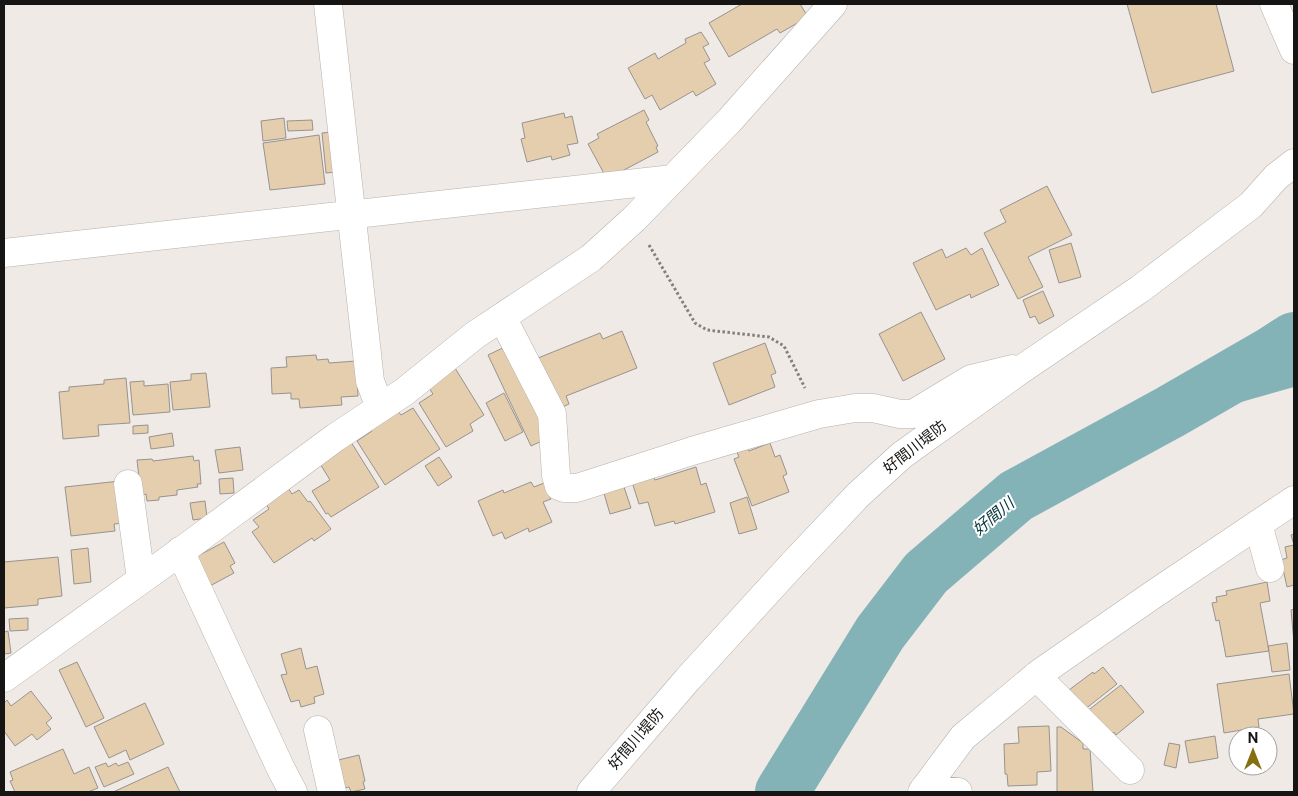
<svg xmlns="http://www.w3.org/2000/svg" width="1298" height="796" font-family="'Public Sans','Noto Sans JP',sans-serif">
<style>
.water{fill:#83b2b7}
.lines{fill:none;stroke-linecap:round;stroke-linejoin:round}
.river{stroke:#83b2b7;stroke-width:54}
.building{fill:#e5ceae;stroke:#97938f}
.minor-casing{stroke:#b6b1ad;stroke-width:29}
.highway-casing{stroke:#b6b1ad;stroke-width:29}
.path{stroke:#827f7c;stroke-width:3;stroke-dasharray:2.5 2.5;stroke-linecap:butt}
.minor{stroke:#fff;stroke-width:28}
.highway{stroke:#fff;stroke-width:28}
.labels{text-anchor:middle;stroke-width:4;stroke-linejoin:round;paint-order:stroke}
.street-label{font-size:15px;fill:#161513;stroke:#fff}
.water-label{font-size:16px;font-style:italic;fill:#07363b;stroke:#fff}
</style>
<rect width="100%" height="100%" fill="#efeae5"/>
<!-- water -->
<path class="water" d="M1294 322V387L1079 448 1271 336Z"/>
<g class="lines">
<!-- river -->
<path class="river" d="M782 792 880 633 926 573 1016 496 1170 412 1269 355 1294 339"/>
</g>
<!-- building -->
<path class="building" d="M742 4H800L808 17 780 33 777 29 729 57 709 23Z
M1127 4H1216L1234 71 1152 93Z
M701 32 709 44 703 47 710 60 704 63 716 84 696 96 693 91 660 110 652 95 645 99 628 68 655 53 658 59 686 43 685 39Z
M644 110 649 120 646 122 658 146 656 147 658 152 607 179 588 144 599 138 597 134Z
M564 113 565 118 572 116 578 143 567 145 570 155 552 160 551 156 527 162 521 139 525 138 522 123Z
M284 118 286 138 263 141 261 121Z
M312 120 313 130 288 131 287 121Z
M333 132 338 172 326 173 322 133Z
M319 135 325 184 270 190 263 143Z
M1047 186 1072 235 1028 257 1043 287 1018 299 984 233 1006 222 1000 210Z
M1071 243 1081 277 1059 283 1049 250Z
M966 248 971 255 982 248 999 285 971 298 970 294 936 310 913 263 942 249 946 258Z
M1043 291 1054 316 1039 324 1035 316 1030 318 1023 300Z
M921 312 945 359 903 381 879 334Z
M622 331 637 368 566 396 569 404 556 410 533 360 600 333 603 339Z
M765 343 776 373 771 375 775 387 729 405 713 363Z
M509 345 548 438 531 446 488 355Z
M316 355 317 360 328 359 329 363 356 361 358 396 341 397 342 405 300 408 299 399H291V393L272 394 271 368 287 367 286 357Z
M455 368 484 415 470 424 473 431 446 447 419 403 433 394 427 385Z
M206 373 210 407 173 410 170 382 191 380V374Z
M126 378 130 423 98 425 99 436 63 439 59 392 69 391V387L104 384V380Z
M144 381V386L168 384 170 412 133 415 130 382Z
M504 393 523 432 505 441 486 403Z
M413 408 440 449 385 485 357 441 372 431 370 428 397 410 401 415Z
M148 425V433L133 434V426Z
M172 433 174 446 151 449 149 437Z
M351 442 379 487 331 517 328 513 326 514 312 491 330 480 319 462Z
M770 443 775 457 780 455 787 474 783 476 789 492 752 506 734 459 739 457 736 450 746 447 749 451Z
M240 447 243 470 219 473 215 450Z
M193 456 194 461 199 460 201 484H197L198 487 177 490V495L159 497V500L147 501 146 494 141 495 137 460 152 459 153 461Z
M439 457 452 477 438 486 425 466Z
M696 467 701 485 706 483 715 512 675 524 674 521 655 526 648 502 639 504 632 482 652 471 655 480Z
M233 478 234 493 220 494 219 479Z
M120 481 125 523 114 524 115 531 71 536 65 487Z
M531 482 534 487 544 483 551 499 543 502 552 522 529 532 528 528 505 539 502 532 493 536 478 501 503 490 504 493Z
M623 484 631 508 610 514 603 490Z
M288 488 292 494 299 490 308 502 310 501 331 529 314 541 312 538 274 563 252 532 259 527 253 520 269 509 266 504Z
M747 497 757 529 739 534 730 503Z
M205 501 207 518 193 520 190 503Z
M1294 534V585L1287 587 1281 560 1287 558 1285 547 1294 545 1291 535Z
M224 542 235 563 230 566 234 573 208 587 190 560Z
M88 548 91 582 74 584 71 550Z
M58 557 62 596 38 599V605L4 608V562Z
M1267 582 1270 601 1260 603 1269 651 1226 657 1219 620 1216 621 1212 603 1217 602 1216 597 1227 595 1226 591Z
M1294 609V643L1291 610Z
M28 618V630L10 631 9 619Z
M8 631 11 653 4 654V632Z
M1287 643 1290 670 1272 672 1268 646Z
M301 648 306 669 317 666 324 694 314 697 315 703 301 707 299 700 291 702 281 675 287 674 281 654Z
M77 662 104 718 86 727 59 670Z
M1103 667 1117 684 1084 710 1069 690 1093 672 1094 674Z
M1289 674 1294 714 1258 719 1259 727 1224 733 1217 684Z
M1121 685 1144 712 1116 735 1114 732 1108 739 1086 712Z
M31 691 52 718 46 723 51 729 37 740 32 734 15 746 4 731V703L7 700 11 706Z
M145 703 164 744 130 760 126 750 109 758 94 727Z
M1049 726 1051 771 1037 772V785L1008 786 1007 774H1005L1004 744 1019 743 1018 727Z
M1057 727H1061L1083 743V749H1090L1093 792H1057Z
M1215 736 1218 758 1189 763 1185 741Z
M1169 743 1180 745 1176 768 1164 765Z
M63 749 74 774 89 767 98 788 88 792H15L10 781 13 780 10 772Z
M359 755 365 781 363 782 365 789 351 792 349 787 341 789 334 761Z
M128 762 134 774 104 787 95 767 106 763 108 767 116 763 118 766Z
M168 767 180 792H113Z"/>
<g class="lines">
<defs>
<path id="minor" d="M328 4 367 354 370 381 380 408
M4 253 673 179
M502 317 552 414 556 475 559 486 564 488H577L692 451 819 414 855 408H873L900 414H913L971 379 1012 369
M128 484 141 579
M1258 524 1270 568
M180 551 280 767 293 792
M1036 676 1130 770
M4 678 191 544 336 437 404 392 475 335 591 258 634 219 730 120 833 4
M318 730 332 792
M924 789 958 792
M591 792 687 680 790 567 858 495 902 455 1019 371 1140 289 1251 205 1276 177 1294 163
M922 792 963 737 1040 673 1154 594 1294 500"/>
<path id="highway" d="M1274 4 1294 50"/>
</defs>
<!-- minor casing -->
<use href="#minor" class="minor-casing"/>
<!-- highway casing -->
<use href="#highway" class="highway-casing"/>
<!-- path -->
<path class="path" d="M649 245 695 323 707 330 769 337 784 346 805 388"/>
<!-- minor -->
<use href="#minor" class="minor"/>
<!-- highway -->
<use href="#highway" class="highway"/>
</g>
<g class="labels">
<!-- street labels -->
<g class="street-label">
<text transform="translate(915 447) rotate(-38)" y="5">好間川堤防</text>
<text transform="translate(636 739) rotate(-49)" y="5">好間川堤防</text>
</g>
<!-- water labels -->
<g class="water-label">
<text transform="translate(993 516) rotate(-40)" y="6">好間川</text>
</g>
</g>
<!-- border -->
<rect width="1298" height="796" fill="none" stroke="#161513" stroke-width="10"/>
<!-- north arrow -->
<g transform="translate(1253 751)"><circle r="24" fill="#ffffff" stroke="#a2a1a1"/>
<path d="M0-4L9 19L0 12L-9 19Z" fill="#857010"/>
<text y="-8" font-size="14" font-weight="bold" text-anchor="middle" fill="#161513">N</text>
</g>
</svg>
